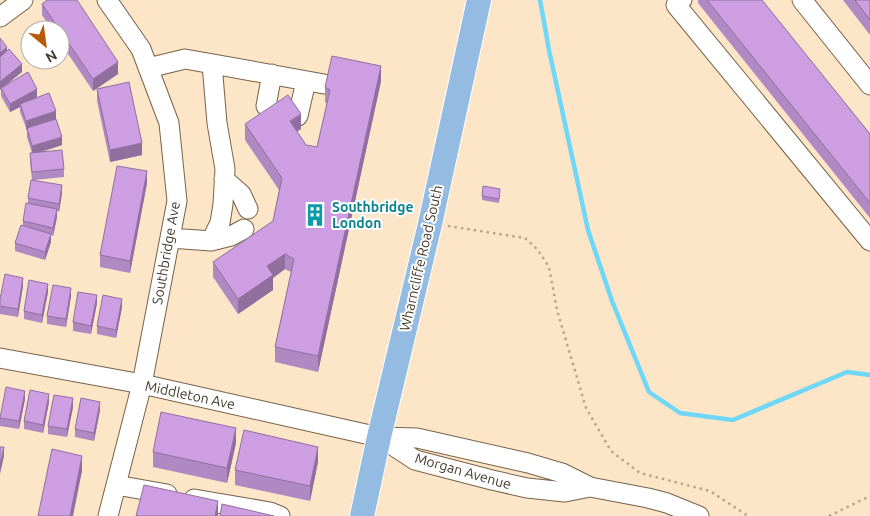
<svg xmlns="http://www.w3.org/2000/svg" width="870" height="516" font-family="Ubuntu,sans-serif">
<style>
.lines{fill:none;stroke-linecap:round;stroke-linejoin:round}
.stream{stroke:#6fd7f8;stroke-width:4.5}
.minor-casing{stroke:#776249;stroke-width:21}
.major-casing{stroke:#fff;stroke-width:26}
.path{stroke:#b7a58e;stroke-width:2.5;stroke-dasharray:2.5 4;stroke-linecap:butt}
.minor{stroke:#fff;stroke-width:19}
.major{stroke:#94bce2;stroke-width:24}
.wall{fill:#b088c2}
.shaded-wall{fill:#906f9e}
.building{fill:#cd9ee2;stroke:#906f9e}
.labels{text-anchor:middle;stroke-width:4;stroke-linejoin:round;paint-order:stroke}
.culture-label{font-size:14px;font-weight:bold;fill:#0d838f;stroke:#fff;text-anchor:start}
.street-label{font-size:14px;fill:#433a2e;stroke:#fff}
</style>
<rect width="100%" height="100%" fill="#fde5c8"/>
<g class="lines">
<!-- stream -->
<path class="stream" d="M540 0 549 50 588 230 612 301 649 392 680 413 733 420 847 372 870 375"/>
<defs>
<path id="minor" d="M107 0 141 49 169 123 177 201 142 384 108 516
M682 0 676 5 870 241
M802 0 870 85
M0 17 23 0
M148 68 185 59 324 84
M266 106 272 74
M298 116 306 81
M224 179 241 194 248 209
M170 238 211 241 220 223 223 204 225 169 217 123 212 64
M211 241 231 236 244 229
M0 358 142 384 379 437 417 438 528 463 562 473 590 487 648 498 667 503 699 516
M380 437 415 460 492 480 527 488 565 492 590 487
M116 485 167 494
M194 499 270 512 280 516"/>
<path id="major" d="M362 516 379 437 430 224 479 0"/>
</defs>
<!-- minor casing -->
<use href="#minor" class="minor-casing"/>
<!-- major casing -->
<use href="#major" class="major-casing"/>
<!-- path -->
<path class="path" d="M448 226 525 238 538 250 549 267 557 310 586 408 611 451 640 473 710 491 748 516
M829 516 870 496"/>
<!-- minor -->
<use href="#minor" class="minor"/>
<!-- major -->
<use href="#major" class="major"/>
</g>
<!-- wall -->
<path class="wall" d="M698 0H762L870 134V218L698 3Z
M843 0H870V35Z
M42 4 118 74 93 91 60 42V30H52L42 15Z
M7 51 22 72 7 84 37 97 35 98 56 119 62 145 40 152 64 169V177L34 180 62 193 59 212 57 211V217L53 236 51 235V242L45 260 15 251V243L23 226V221L28 203V198L32 180 30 161V153H32L27 137V130L20 112V107L10 112 1 96V90H0Z
M381 81 318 372 275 362V347L291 272 285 269 273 278V290L238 314 213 277V262L273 221 279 190 245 140V124L301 129 297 131 306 145 317 147 327 104 325 102V87Z
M97 89 142 155 110 162 97 101Z
M147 183 130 273 100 267V255Z
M500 193 499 203 482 200V196Z
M23 286 18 317 0 314V299Z
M48 292 42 323 24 319V311Z
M71 296 66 327 47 324V316Z
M97 303 91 334 73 331V322Z
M122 307 116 338 97 334V326Z
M25 399 19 429 0 426V418Z
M49 402 43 433 24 429V421Z
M73 407 67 437 48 434V426Z
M100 410 94 441 75 437V429Z
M236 443 227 483 153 467V452Z
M318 462 310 501 235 485V470Z"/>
<!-- shaded-wall -->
<path class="shaded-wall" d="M7 47V55L0 61V53Z
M118 62V74L93 91V79Z
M22 64V72L1 89V88L0 90V82Z
M381 66V81L318 372V356Z
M37 89V97L21 106 20 104V107L10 112V104Z
M56 111V119L26 130V121Z
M301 114V129L290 136V121Z
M62 137V145L32 155V146Z
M142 143V155L110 162V150Z
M147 171V183L130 273V261Z
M62 185V193L59 212V204Z
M57 209V217L53 236V228Z
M51 234V242L45 260V252Z
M285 254V269L273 278V290L238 314V299L267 266Z
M23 278V286L18 317V309Z
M48 284V292L42 323V315Z
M71 288V296L66 327V319Z
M97 295V303L91 334V326Z
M122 299V307L116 338V330Z
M25 391V399L19 429V421Z
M49 394V402L43 433V425Z
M73 398V407L67 437V429Z
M100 402V410L94 441V433Z
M236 428V443L227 483V468Z
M4 447V456L0 474V466Z
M318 447V462L310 501V486Z
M82 456V471L73 516H70Z
M218 501V516H215Z"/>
<!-- building -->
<path class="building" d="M47 0H77L118 62 93 79 42 4Z
M707 0H762L870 134V203Z
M855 0H870V20Z
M0 38 7 47 0 53Z
M9 49 22 64 0 82V57Z
M332 56 381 66 318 356 275 347 294 259 285 254 267 266 273 275 238 299 213 262 273 221 282 178 245 124 288 95 301 114 290 121 306 145 317 147 330 90 325 87Z
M28 72 37 89 10 104 1 88Z
M129 82 142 143 110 150 97 89Z
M49 93 56 111 26 121 20 104Z
M56 119 62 137 32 146 27 128Z
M62 150 64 169 32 172 30 153Z
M117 166 147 171 130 261 100 255Z
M31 180 62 185 59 204 28 198Z
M483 186 500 189 499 199 482 196Z
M26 203 57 209 53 228 23 221Z
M21 225 51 234 45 252 15 243Z
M5 274 23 278 18 309 0 306V299Z
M29 280 48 284 42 315 24 311Z
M53 285 71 288 66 319 47 316Z
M78 292 97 295 91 326 73 322Z
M103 295 122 299 116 330 97 326Z
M6 387 25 391 19 421 0 418Z
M30 390 49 394 43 425 24 421Z
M54 395 73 398 67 429 48 426Z
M81 398 100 402 94 433 75 429Z
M161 412 236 428 227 468 153 452Z
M244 430 318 447 310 486 235 470Z
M0 447H4L0 466Z
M52 449 82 456 70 516H38Z
M144 485 218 501 215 516H136Z
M222 504 274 516H220Z"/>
<!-- icons -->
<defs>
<symbol id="building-bare" viewBox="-9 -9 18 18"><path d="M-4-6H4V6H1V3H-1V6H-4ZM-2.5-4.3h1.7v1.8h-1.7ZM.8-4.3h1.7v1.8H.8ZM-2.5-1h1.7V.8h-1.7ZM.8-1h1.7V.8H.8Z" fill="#0f9aa8" stroke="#fff" stroke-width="2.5" paint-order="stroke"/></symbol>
</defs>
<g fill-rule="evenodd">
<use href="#building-bare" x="299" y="199" width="32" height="32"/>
</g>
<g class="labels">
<!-- culture labels -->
<g class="culture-label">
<text x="332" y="212">Southbridge<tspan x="332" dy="16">London</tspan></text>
</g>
<!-- street labels -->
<g class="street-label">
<text transform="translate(166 253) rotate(-80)" y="5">Southbridge Ave</text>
<text transform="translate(421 258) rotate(-77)" y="5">Wharncliffe Road South</text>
<text transform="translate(190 395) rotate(12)" y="5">Middleton Ave</text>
<text transform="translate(463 471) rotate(16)" y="5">Morgan Avenue</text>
</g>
</g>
<!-- north arrow -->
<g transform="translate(45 45) rotate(151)"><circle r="24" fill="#ffffff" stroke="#b4b0ab"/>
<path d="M0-4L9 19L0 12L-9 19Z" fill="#b75908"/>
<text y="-8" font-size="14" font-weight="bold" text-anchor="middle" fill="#433a2e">N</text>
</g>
</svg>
